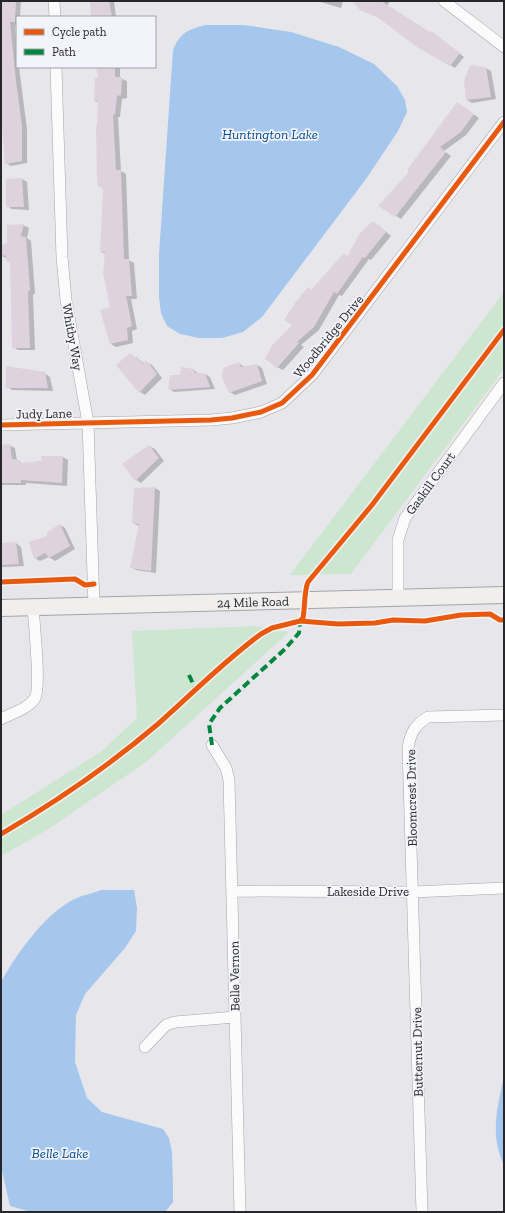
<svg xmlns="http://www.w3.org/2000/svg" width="505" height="1213" font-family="'Zilla Slab',serif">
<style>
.green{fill:#cce6cf}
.water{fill:#a5c7ee}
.shadow{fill:#0003}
.building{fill:#ded2de}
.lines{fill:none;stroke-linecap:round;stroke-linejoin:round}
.street-casing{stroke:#a4a4a7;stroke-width:12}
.secondary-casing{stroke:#a4a4a7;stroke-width:18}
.street{stroke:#fbfbfc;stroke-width:11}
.secondary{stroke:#f1efee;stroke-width:16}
.quiet{stroke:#00873e;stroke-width:4;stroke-dasharray:8 4;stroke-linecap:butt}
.cycleway-casing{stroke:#f2f3fb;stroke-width:8}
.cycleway{stroke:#e8590c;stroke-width:5}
.labels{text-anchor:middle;stroke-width:3.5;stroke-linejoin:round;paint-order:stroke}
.street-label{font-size:13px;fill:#27272a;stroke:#f2f3fb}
.water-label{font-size:14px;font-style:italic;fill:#014b8c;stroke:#f2f3fb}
</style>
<rect width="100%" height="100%" fill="#e7e7eb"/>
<!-- green -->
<path class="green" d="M504 292V369L351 574 290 575Z
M255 626 289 632 146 762 47 830 1 856V815L102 751 137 718 132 631Z"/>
<!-- water -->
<path class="water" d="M205 25H244L291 32 339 47 374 64 397 86 405 100 407 112 398 131 366 179 262 317 243 332 222 338H199L180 334 167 326 161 313 159 297V254L173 50C180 33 187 30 205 25Z
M101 890H134L137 908 136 931 125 948 85 994 76 1015 75 1062 87 1098 102 1112 163 1129 169 1138 172 1152 173 1187V1202L165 1212H31L10 1206 1 1166V982C16 955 42 918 69 902 78 896 91 894 101 890Z
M504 1075V1165C489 1134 498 1107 504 1075Z"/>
<!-- shadow -->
<path class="shadow" d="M1 1H21L20 17H17V25H15L17 67H19L27 129V163L11 166 6 163 1 107Z
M91 1H114L116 17H92Z
M317 1H343L341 8Z
M354 1H390L387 6 430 33 436 35 464 57 455 68 418 46 380 18 360 9Z
M97 67H120V78L127 81V98L122 99 120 117H118L121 171 126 174 129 260 134 263 137 299H131L137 329 132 331 133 343 116 347 111 344V308L106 254 101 252 104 188 98 127 99 103 95 101 99 79Z
M486 68 491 71 496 99 472 103 467 100Z
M462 106 479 118 466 135 444 151 451 156 401 219 396 216 411 172Z
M22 179 27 182 29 210 12 209 7 206Z
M23 225 29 228 27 238 31 241 35 293 33 295 35 350H18L13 347 11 263 8 261 7 258 1 256V246L8 243Z
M378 225 391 236 371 260 369 259 342 296 339 295 319 330 301 345 304 347 283 370 277 367 294 325 312 291 344 254 348 257Z
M136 357 145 364 146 362 152 365 162 378 145 395 140 392Z
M239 363 244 367 257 365 262 368 267 384 235 395 230 392Z
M194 370 199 374H205L210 377 215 389 174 392 169 389 180 376Z
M44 373 50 377 53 391 12 390 7 387Z
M9 445 15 448 17 461 25 464 63 457 68 460 67 486 26 483V485H1V446Z
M149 446 155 449 164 461 141 483 136 480Z
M155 488 160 491 156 573 136 570 131 567 139 526 133 523 135 489Z
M60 525 65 528 75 549 55 561 49 557 40 561 35 558 49 537Z
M16 543 21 547 24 566 1 567V544Z"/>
<!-- building -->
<path class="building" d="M1 1H16L15 22H10L16 81 22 126V161L5 164 1 111Z
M90 1H109L112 17H91Z
M352 1H381L430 32 431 31 460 53 450 66 417 47 377 17 360 10Z
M470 65 486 67 491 97 466 100 464 81Z
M96 67H115V77H122L121 95 117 96 115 114 113 115 116 170H121L124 259H129L132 296H126L132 326 127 328 128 340 110 344 100 310 110 307 103 273 105 252H100L103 189 98 186 97 176 96 127 97 126 98 101 94 102 95 78H98Z
M457 102 474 114 461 132 440 147 446 152 395 217 378 206 409 172 407 170Z
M22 178 24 207H6V179Z
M373 221 386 232 365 258 363 257 337 294 334 292 314 327 297 342 299 343 277 368 265 359 272 345 292 325 284 320 295 303 308 287 311 290 344 253 347 257 360 233Z
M24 224 21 236 26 237 30 290 28 292 30 348H12L10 262H7L6 256 1 255V245L7 243V225Z
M130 353 144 364 146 360 157 374 139 393 116 365Z
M239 362 241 367 257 364 262 381 229 393 222 377 223 368Z
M6 366 45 372 48 388H6Z
M181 367 194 369 195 373H205L210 387 168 390 170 375H180Z
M10 444 12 459 20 460V463L42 461 41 456H63L62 483 21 480V483H1V445Z
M149 445 159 458 135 481 122 464Z
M155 487 151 571 130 568 139 524 132 523 134 488Z
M60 524 70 546 49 558 45 553 34 559 29 542 47 536V532Z
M16 542 19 564 1 565V543Z"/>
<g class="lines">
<defs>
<path id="street" d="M54 1 55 17
M444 1 504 47
M56 67 62 257 66 300 88 423 94 606
M1 425 211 420 232 418 261 412 282 403 312 375 504 122
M398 598V540L405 518 504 383
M1 719C12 713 28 709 35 698 41 688 34 622 33 607
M212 745 226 768 229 780 240 1212
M232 891 413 892 504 888
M145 1047 166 1025 175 1022 235 1017
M422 1212 408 747C411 732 415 725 428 717L504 715"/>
<g id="secondary">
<path id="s1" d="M1 608 504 595"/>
</g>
</defs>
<!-- street casing -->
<use href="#street" class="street-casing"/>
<!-- secondary casing -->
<use href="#secondary" class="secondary-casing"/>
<!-- street -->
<use href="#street" class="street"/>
<!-- secondary -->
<use href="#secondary" class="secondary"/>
<!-- quiet -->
<path class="quiet" d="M189 675 196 690
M212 745 209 724 220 708 285 649 299 633 300 621"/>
<defs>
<path id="cycleway" d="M1 425 211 420 232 418 261 412 282 403 312 375 504 122
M1 582 75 579 85 585 94 584
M300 621 338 624 375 623 393 620 425 621 461 615 490 614 500 620H504
M1 834C56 802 110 765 158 724 192 694 224 661 261 634L272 628 300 621 303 618C305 608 304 591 308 582L372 505 504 330"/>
</defs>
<!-- cycleway casing -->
<use href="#cycleway" class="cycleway-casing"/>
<!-- cycleway -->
<use href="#cycleway" class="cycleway"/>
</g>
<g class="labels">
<!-- street labels -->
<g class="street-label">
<text transform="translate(328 336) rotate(-51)" y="5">Woodbridge Drive</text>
<text transform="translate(73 337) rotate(80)" y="5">Whitby Way</text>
<text transform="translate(44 413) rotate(-1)" y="5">Judy Lane</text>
<text transform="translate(430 483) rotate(-54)" y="5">Gaskill Court</text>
<text dy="5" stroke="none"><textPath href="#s1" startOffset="252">24 Mile Road</textPath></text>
<text transform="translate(411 798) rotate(-91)" y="5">Bloomcrest Drive</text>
<text x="368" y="896">Lakeside Drive</text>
<text transform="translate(234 976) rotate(-91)" y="5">Belle Vernon</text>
<text transform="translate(417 1052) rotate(-91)" y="5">Butternut Drive</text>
</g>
<!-- water labels -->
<g class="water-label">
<text x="270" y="139">Huntington Lake</text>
<text x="60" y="1158">Belle Lake</text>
</g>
</g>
<!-- border -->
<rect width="505" height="1213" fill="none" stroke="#27272a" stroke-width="4"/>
<!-- legend -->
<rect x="16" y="16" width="140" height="52" fill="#f2f3fb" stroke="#a1a1a7"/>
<rect x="24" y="29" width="20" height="6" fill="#e8590c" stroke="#a1a1a7"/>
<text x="52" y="36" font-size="12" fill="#27272a">Cycle path</text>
<rect x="24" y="49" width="20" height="6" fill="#00873e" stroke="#a1a1a7"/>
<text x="52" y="56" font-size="12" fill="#27272a">Path</text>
</svg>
